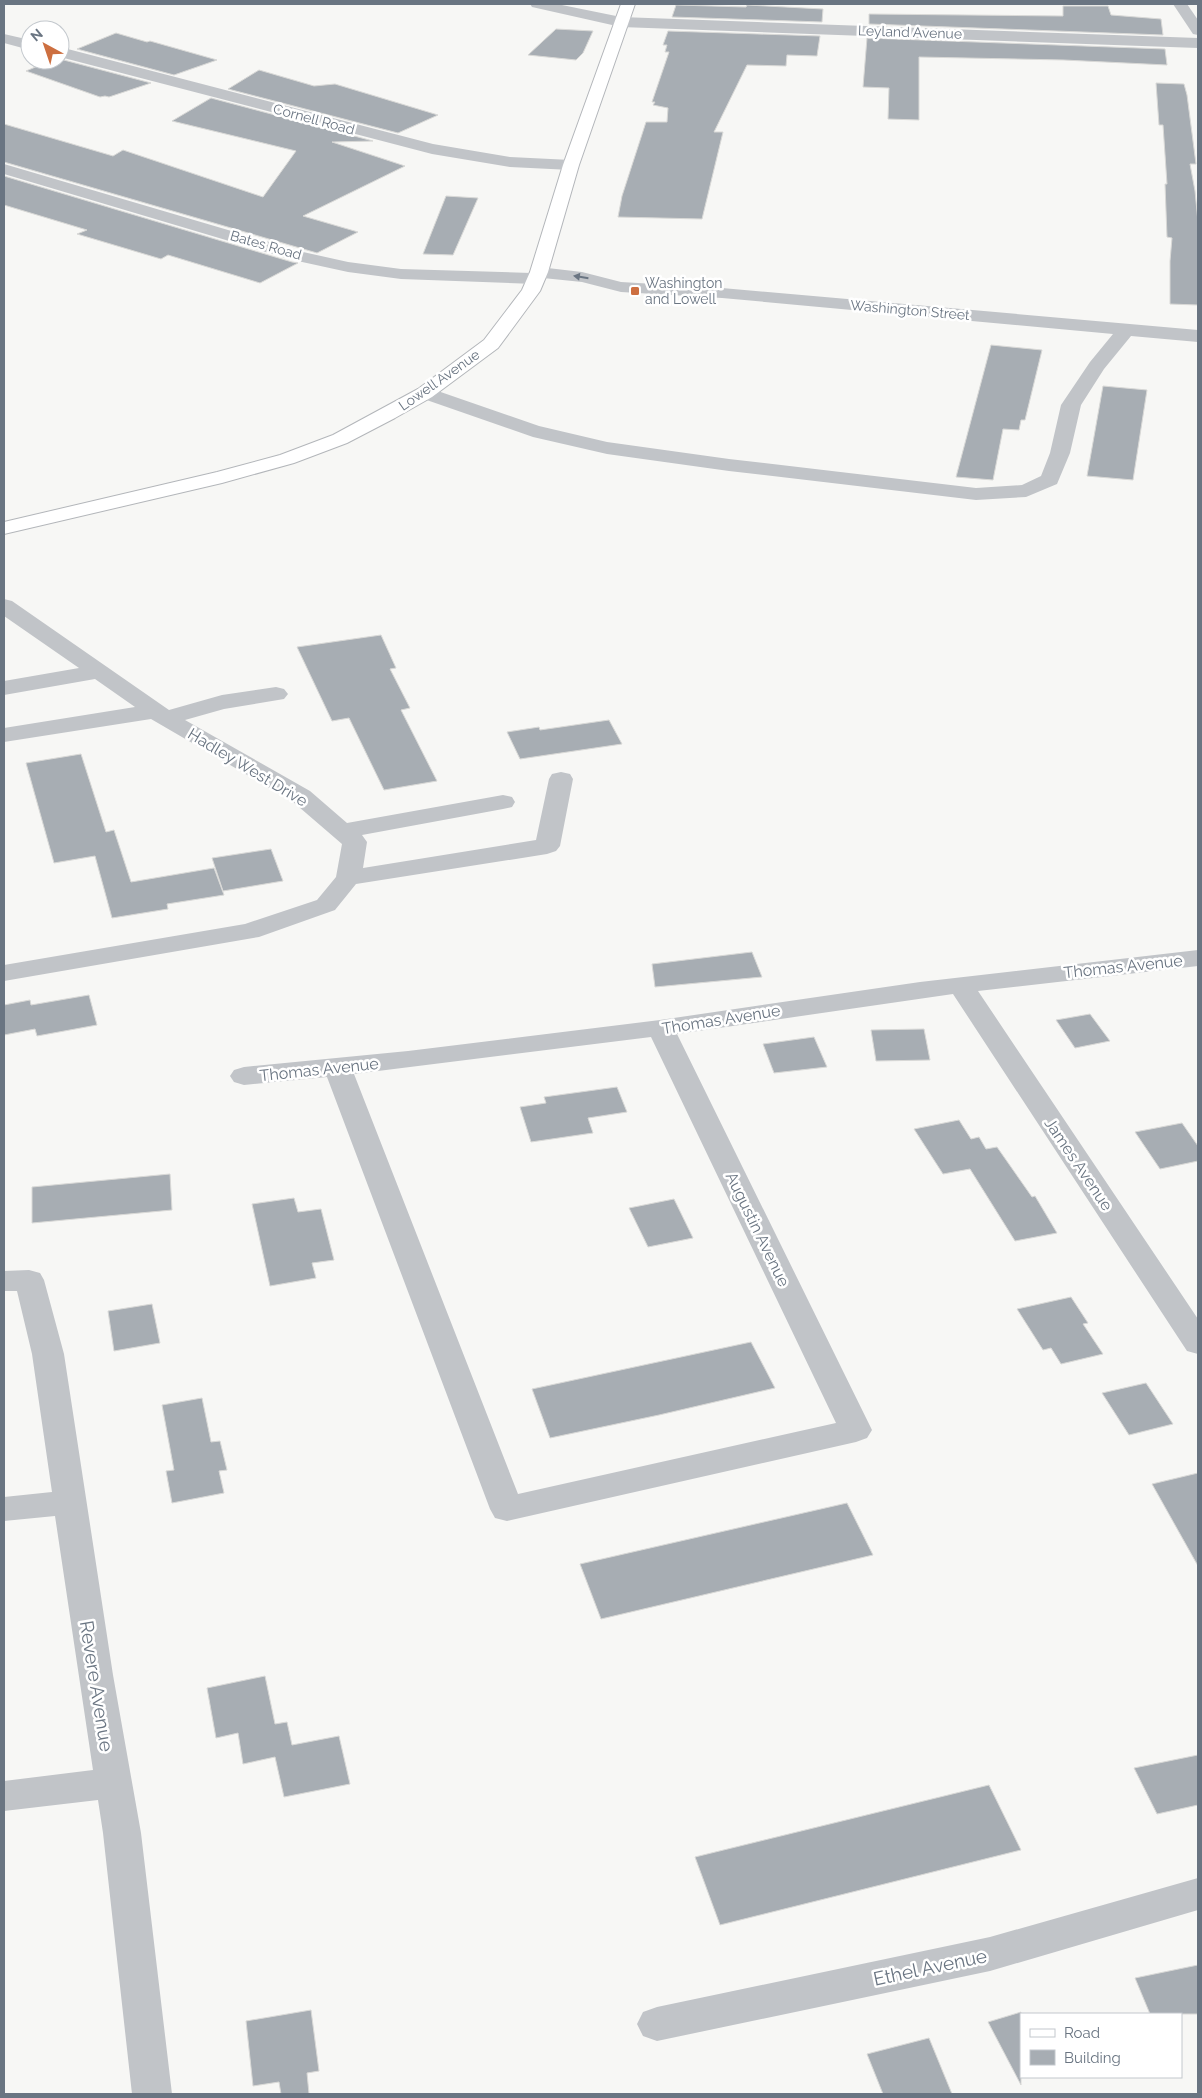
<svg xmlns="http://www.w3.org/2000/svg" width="1202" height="2098" font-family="Raleway,sans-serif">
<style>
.building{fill:#a7adb3;stroke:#d9d9d7}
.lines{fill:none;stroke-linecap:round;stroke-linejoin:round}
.major-casing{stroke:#b3b6ba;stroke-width:2}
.minor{fill:#c1c4c8;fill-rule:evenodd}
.major{fill:#fff;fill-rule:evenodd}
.oneway{fill:#6a7582}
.poi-dot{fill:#cd6f40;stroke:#fff;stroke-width:2}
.labels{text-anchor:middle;stroke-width:5;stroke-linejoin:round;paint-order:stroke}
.far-street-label{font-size:14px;fill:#6a7582;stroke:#fff}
.far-poi-label{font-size:14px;fill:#6a7582;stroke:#fff;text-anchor:start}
.street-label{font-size:16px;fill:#6a7582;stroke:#fff}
.near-street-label{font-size:19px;fill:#6a7582;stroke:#fff}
</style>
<rect width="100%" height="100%" fill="#f7f7f5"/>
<!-- building -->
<path class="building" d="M676 5 746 7 747 5 823 9 822 22 672 17Z
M1063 6H1108L1111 15 1161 19 1163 35 869 24V14L1063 16Z
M556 29 593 31 583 53 576 60 528 55Z
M668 31 820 36 817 56 787 55 786 66 747 65 714 132H723L702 219 618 217 622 196 646 122H667L668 108 653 105 655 102H652L669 52H665L667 45H663Z
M116 33 147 42 150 41 217 60 174 75 77 49Z
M867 38 1165 49 1167 65 1064 60 919 57V120L888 119 889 88 863 87Z
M60 59 151 83 109 97 105 96 100 97 26 71 52 60Z
M259 70 314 86 335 84 438 115 398 133 228 89Z
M1156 83 1184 84 1187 95 1196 164H1190L1195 191 1198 222V305L1170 304V261L1172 238 1167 237 1165 184H1167L1163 125H1159Z
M211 98 373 141 332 142 405 166 303 216 358 232 317 253 4 162V124L113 156 123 150 263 197 296 151 172 121Z
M4 176 292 262 298 263 260 283 168 255 161 259 77 234 87 230 4 205Z
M446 196 478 198 453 255 423 254Z
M991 345 1042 350 1025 420H1021L1019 430 1003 429 993 480 956 477Z
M1103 386 1147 390 1133 480 1087 476Z
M381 635 396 668 390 669 410 708 401 710 437 781 384 790 349 718 332 721 297 647Z
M609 720 622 744 520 759 507 732 539 727 540 730Z
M81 754 106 832 114 830 131 882 214 868 224 895 167 904 168 909 112 918 95 856 54 863 26 763Z
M271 849 283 881 223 891 212 858Z
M752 952 762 977 655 987 652 964Z
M89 995 97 1025 37 1036 35 1029 4 1035V1005L30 1000 31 1005Z
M1090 1014 1110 1041 1075 1048 1056 1020Z
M924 1029 930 1060 876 1061 871 1030Z
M814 1037 827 1067 774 1073 763 1044Z
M617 1087 627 1112 588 1118 593 1133 531 1142 520 1107 546 1103 544 1097Z
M959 1120 971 1139 979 1137 986 1149 997 1147 1032 1197 1035 1196 1057 1233 1015 1241 970 1169 943 1174 914 1129Z
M1182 1123 1198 1146V1161L1160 1169 1135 1132Z
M170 1174 172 1210 32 1223V1187Z
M294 1198 298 1212 321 1209 334 1260 312 1263 316 1278 270 1286 252 1204Z
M674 1199 693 1238 648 1247 629 1208Z
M1071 1297 1088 1323 1083 1324 1103 1354 1061 1364 1051 1348 1043 1350 1017 1309Z
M152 1304 160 1343 114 1351 108 1311Z
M751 1342 775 1388 659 1415 550 1438 532 1389Z
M1146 1383 1173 1424 1129 1435 1102 1393Z
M202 1398 211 1442 220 1441 227 1470 219 1471 224 1493 172 1503 166 1471 174 1470 162 1405Z
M1198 1473V1566L1152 1484Z
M847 1503 873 1555 601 1619 580 1564Z
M265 1676 275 1724 287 1722 292 1745 339 1736 350 1784 284 1797 275 1757 243 1764 238 1733 216 1738 207 1688Z
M1198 1755V1805L1157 1814 1134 1768Z
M989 1785 1021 1850 720 1925 695 1857Z
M1198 1965V2014H1150L1135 1978Z
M311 2010 319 2071 307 2073 309 2094H281L279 2082 253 2086 246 2021Z
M1021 2012V2085L988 2022Z
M929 2038 952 2094H883L867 2054Z"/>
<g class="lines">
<defs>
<path id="major" d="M621 4H635L579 165 548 272 540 291 498 348 432 397 395 418 347 443 294 463 222 483 4 534V522L217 472 280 455 333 435 418 389 484 340 522 290 530 272 563 165Z"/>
</defs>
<!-- major casing -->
<use href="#major" class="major-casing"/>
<!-- minor -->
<path class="minor" d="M530 4H557L621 17 1198 38V48L621 27 532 7Z
M1173 4H1187L1198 20V35L1193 34Z
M4 34 30 40V50L4 43Z
M60 47 433 144 510 157 571 160 577 161 579 165 577 169 571 170 510 167 432 154 60 57Z
M4 164 303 252 348 262 401 269 531 273 533 268 539 267 582 272 621 282 722 288 1198 330V342L1131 336 1104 369 1081 405 1070 453 1057 484 1026 497 976 500 729 471 607 454 533 437 418 397 415 393 418 389 425 387 432 389 539 426 607 442 729 459 976 488 1022 485 1041 476 1050 453 1061 405 1090 362 1113 334 722 298 621 292 582 282 543 278 541 283 535 284 401 279 348 272 293 260 4 174Z
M4 599 12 601 169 710 222 695 276 687 284 689 288 694 284 699 224 709 185 720 310 791 347 823 503 795 512 797 515 802 512 807 503 809 362 835 367 842 363 868 536 840 549 779 552 774 561 772 570 774 573 779 560 846 556 851 547 854 356 884 335 910 259 937 4 981V965L245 924 317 900 336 877 342 844 292 801 151 719 4 742V728L135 707 95 679 4 695V681L79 668 4 616Z
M1198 950V966L978 991 1198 1319V1354L1187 1351 953 994 677 1034 872 1430 867 1438 856 1442 507 1521 495 1518 490 1509 327 1077 244 1085 234 1082 230 1076 234 1070 244 1067 408 1051 660 1020 920 982ZM651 1037 836 1423 518 1494 354 1074Z
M29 1270 40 1273 44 1280 64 1354 113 1675 141 1833 172 2094H132L103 1833 98 1800 4 1811V1781L93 1770 55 1516 4 1521V1497L52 1492 32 1354 17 1291H4V1271Z
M1198 1878V1910L990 1971 657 2041 643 2036 637 2024 643 2012 657 2007 990 1937Z"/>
<!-- major -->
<use href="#major" class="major"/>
</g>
<!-- one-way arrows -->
<defs><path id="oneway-solid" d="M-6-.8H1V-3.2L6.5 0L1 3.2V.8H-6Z" transform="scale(1.25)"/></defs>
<use class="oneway" href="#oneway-solid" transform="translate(581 277) rotate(-171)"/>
<!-- markers -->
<rect class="poi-dot" x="630" y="286" width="10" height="10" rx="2.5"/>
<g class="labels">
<!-- far-street labels -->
<g class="far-street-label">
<text transform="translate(910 32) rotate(2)" y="5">Leyland Avenue</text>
<text transform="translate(314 119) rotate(15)" y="5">Cornell Road</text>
<text transform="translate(266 245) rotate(16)" y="5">Bates Road</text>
<text transform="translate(910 310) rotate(5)" y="5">Washington Street</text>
<text transform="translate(439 380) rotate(-35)" y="5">Lowell Avenue</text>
</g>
<!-- far-poi labels -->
<g class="far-poi-label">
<text x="645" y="288">Washington<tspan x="645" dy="16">and Lowell</tspan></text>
</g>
<!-- street labels -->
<g class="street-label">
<text transform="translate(248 767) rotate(31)" y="6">Hadley West Drive</text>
<text transform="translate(1123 966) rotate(-6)" y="6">Thomas Avenue</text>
<text transform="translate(721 1019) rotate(-9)" y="6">Thomas Avenue</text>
<text transform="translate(319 1069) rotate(-6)" y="6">Thomas Avenue</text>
<text transform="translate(1079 1164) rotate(56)" y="6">James Avenue</text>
<text transform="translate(758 1229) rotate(64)" y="6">Augustin Avenue</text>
</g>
<!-- near-street labels -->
<g class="near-street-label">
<text transform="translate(97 1686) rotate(81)" y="7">Revere Avenue</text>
<text transform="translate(930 1967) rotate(-12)" y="7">Ethel Avenue</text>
</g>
</g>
<!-- border -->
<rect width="1202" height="2098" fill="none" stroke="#6a7582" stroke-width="10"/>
<!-- legend -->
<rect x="1020" y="2013" width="162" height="65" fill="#ffffff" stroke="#c3c8cd"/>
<rect x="1030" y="2029" width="25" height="8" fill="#ffffff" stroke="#c3c8cd"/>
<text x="1064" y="2038" font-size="15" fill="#6a7582">Road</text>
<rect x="1030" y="2050" width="25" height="15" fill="#a7adb3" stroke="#c3c8cd"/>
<text x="1064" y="2063" font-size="15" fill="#6a7582">Building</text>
<!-- north arrow -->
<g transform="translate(45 45) rotate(320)"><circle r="24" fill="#ffffff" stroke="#c3c8cd"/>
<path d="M0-4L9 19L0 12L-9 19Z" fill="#cd6f40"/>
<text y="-8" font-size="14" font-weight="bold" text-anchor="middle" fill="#6a7582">N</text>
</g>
</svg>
